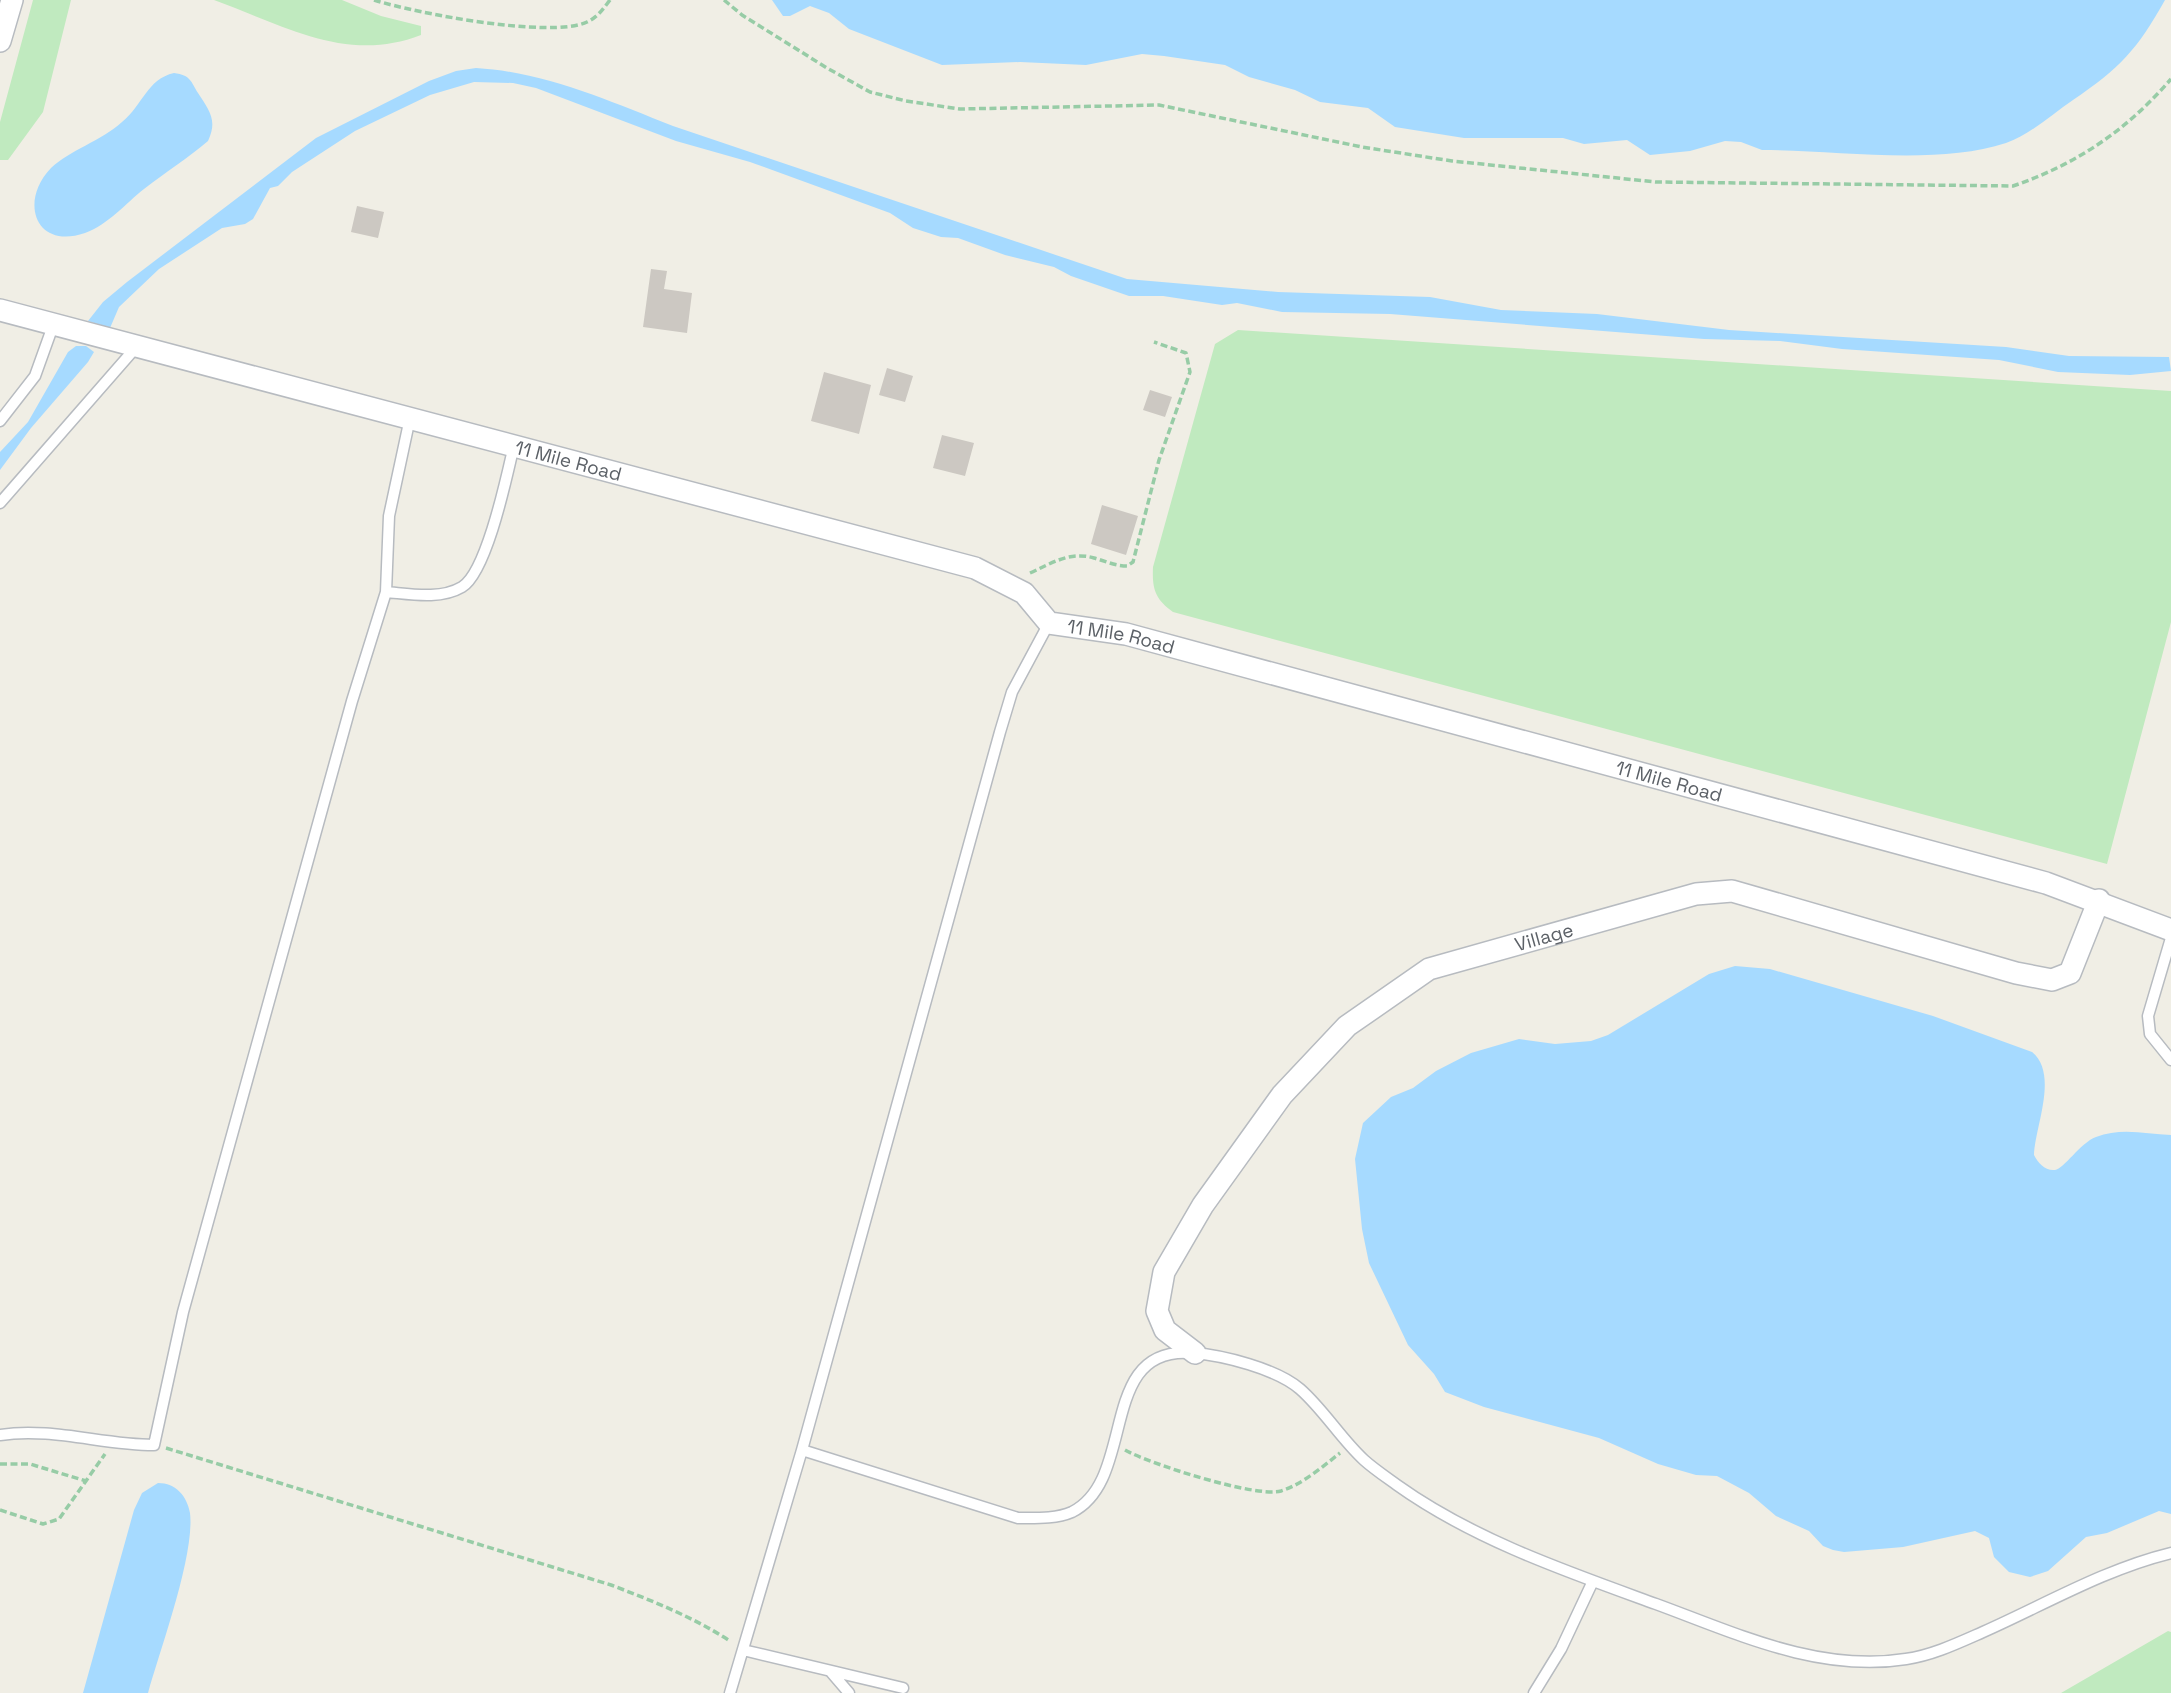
<svg xmlns="http://www.w3.org/2000/svg" width="2171" height="1693" font-family="'Space Grotesk',sans-serif">
<style>
.green{fill:#c0eabf}
.water{fill:#a6daff}
.building{fill:#ccc8c2}
.lines{fill:none;stroke-linecap:round;stroke-linejoin:round}
.service-casing{stroke:#b7bbc0;stroke-width:13}
.minor-casing{stroke:#b7bbc0;stroke-width:24}
.path{stroke:#97cca6;stroke-width:3.5;stroke-dasharray:7 3.5;stroke-linecap:butt}
.service{stroke:#fff;stroke-width:10}
.minor{stroke:#fff;stroke-width:21}
.labels{text-anchor:middle;stroke-width:5;stroke-linejoin:round;paint-order:stroke}
.street-label{font-size:19px;fill:#5c6167;stroke:#fff}
</style>
<rect width="100%" height="100%" fill="#f0eee5"/>
<!-- green -->
<path class="green" d="M33 0H71L43 112 8 160H0V122Z
M214 0H342L381 16 421 26V35C347 64 283 25 214 0Z
M1238 330 2171 391V622L2107 864 1173 612C1155 599 1152 589 1153 567L1215 344Z
M2168 1631 2171 1632V1693H2061Z"/>
<!-- water -->
<path class="water" d="M772 0H2165C2137 50 2120 68 2073 100 2051 115 2031 134 2006 143 1936 166 1836 150 1762 150L1741 142 1725 141 1690 151 1650 155 1627 140 1584 144 1563 138H1464L1395 127 1368 108 1320 102 1295 90 1249 77 1225 65 1164 56 1142 54 1086 65 1020 62 942 65 849 29 829 13 810 6 790 16H783Z
M476 68C545 72 609 101 673 126L1127 279 1278 292 1430 297 1501 310 1597 314 1729 330 2006 347 2069 356 2169 357 2171 371 2130 375 2058 372 1999 360 1842 349 1780 341 1704 339 1390 314 1282 312 1237 303 1222 305 1163 296H1129L1071 276 1054 267 1005 255 958 238 941 237 913 228 890 213 750 162 676 141 536 88 513 83 474 82 430 95 355 131 292 172 278 186 270 188 253 219 245 224 222 228 159 269 119 307 110 328 88 321 103 302 127 282 316 138 429 81 456 71Z
M174 73C191 75 191 82 198 93 209 110 218 120 208 141 188 158 166 172 144 189 125 204 109 224 85 233 35 250 19 201 51 168 70 150 101 141 122 122 143 105 147 79 174 73Z
M76 346H86L94 352 88 362 31 428 0 470V452L28 422 68 352Z
M1735 966 1770 969 1933 1016 2032 1052C2059 1074 2035 1126 2034 1155 2038 1163 2045 1171 2055 1170 2064 1169 2080 1143 2096 1137 2121 1127 2146 1134 2171 1135V1514L2159 1511 2107 1533 2086 1537 2048 1571 2030 1577 2009 1572 1994 1557 1989 1538 1975 1531 1903 1547 1844 1552 1833 1550 1823 1546 1809 1531 1776 1516 1749 1493 1717 1476 1696 1475 1658 1464 1599 1438 1484 1407 1445 1392 1434 1374 1408 1345 1369 1263 1362 1229 1355 1159 1363 1123 1391 1097 1413 1088 1436 1071 1471 1053 1519 1039 1555 1044 1591 1041 1608 1035 1709 974Z
M158 1483C176 1483 187 1496 190 1513 195 1555 160 1650 148 1693H83L134 1510 142 1493Z"/>
<!-- building -->
<path class="building" d="M357 206 384 212 378 238 351 232Z
M651 269 667 271 664 289 692 293 687 333 643 327Z
M887 368 913 376 905 402 879 395Z
M824 372 871 385 859 434 811 421Z
M1150 390 1172 397 1165 417 1143 410Z
M942 435 974 443 965 476 933 468Z
M1102 505 1138 516 1126 555 1091 544Z"/>
<g class="lines">
<defs>
<path id="service" d="M0 421 35 376 54 323
M0 503 138 345
M386 592C410 594 440 600 462 587 487 572 507 475 514 445
M2171 938 2148 1016 2150 1034 2171 1060
M0 1435C51 1427 103 1445 154 1445L183 1312 352 701 386 592 389 516 410 418
M802 1450 1018 1518C1036 1518 1056 1519 1072 1512 1138 1479 1096 1345 1192 1353 1223 1355 1277 1369 1300 1389 1324 1410 1341 1439 1364 1460 1374 1469 1386 1477 1397 1485 1474 1540 1568 1572 1656 1604 1735 1633 1819 1673 1906 1659 1933 1655 1958 1643 1983 1632 2044 1605 2105 1569 2171 1553
M743 1650 903 1688
M831 1672 849 1693
M730 1693 802 1450 1000 732 1012 692 1049 623
M1534 1693 1561 1649 1593 1581"/>
<g id="minor">
<path d="M0 41 12 0"/>
<path id="s1" d="M0 310 975 568 1024 593 1049 623 1126 634 2046 883 2171 930"/>
<path id="s2" d="M1195 1353 1165 1330 1157 1311 1164 1272 1203 1205 1282 1095 1347 1026 1429 969 1696 894 1732 891 2016 973 2052 980 2070 973 2099 900"/>
</g>
</defs>
<!-- service casing -->
<use href="#service" class="service-casing"/>
<!-- minor casing -->
<use href="#minor" class="minor-casing"/>
<!-- path -->
<path class="path" d="M374 0C415 13 550 39 587 22 598 17 603 9 610 0
M724 0 742 15 827 68 870 92 906 101 960 109 1159 105 1362 147 1452 161 1656 182 2013 186C2077 164 2127 130 2171 79
M1030 573C1052 563 1070 551 1094 558 1105 561 1115 566 1127 566L1133 562 1159 460 1190 372 1186 353 1154 342
M166 1448 611 1585C653 1601 693 1617 730 1641
M1125 1450C1150 1464 1256 1498 1281 1491 1303 1484 1322 1467 1340 1453
M0 1464H30L86 1481
M0 1510 43 1524 59 1519 105 1454"/>
<!-- service -->
<use href="#service" class="service"/>
<!-- minor -->
<use href="#minor" class="minor"/>
</g>
<g class="labels">
<!-- street labels -->
<g class="street-label">
<text dy="7" stroke="none"><textPath href="#s1" startOffset="588">11 Mile Road</textPath></text>
<text dy="7" stroke="none"><textPath href="#s1" startOffset="1176">11 Mile Road</textPath></text>
<text dy="7" stroke="none"><textPath href="#s1" startOffset="1743">11 Mile Road</textPath></text>
<text dy="7" stroke="none"><textPath href="#s2" startOffset="625">Village</textPath></text>
</g>
</g>
</svg>
